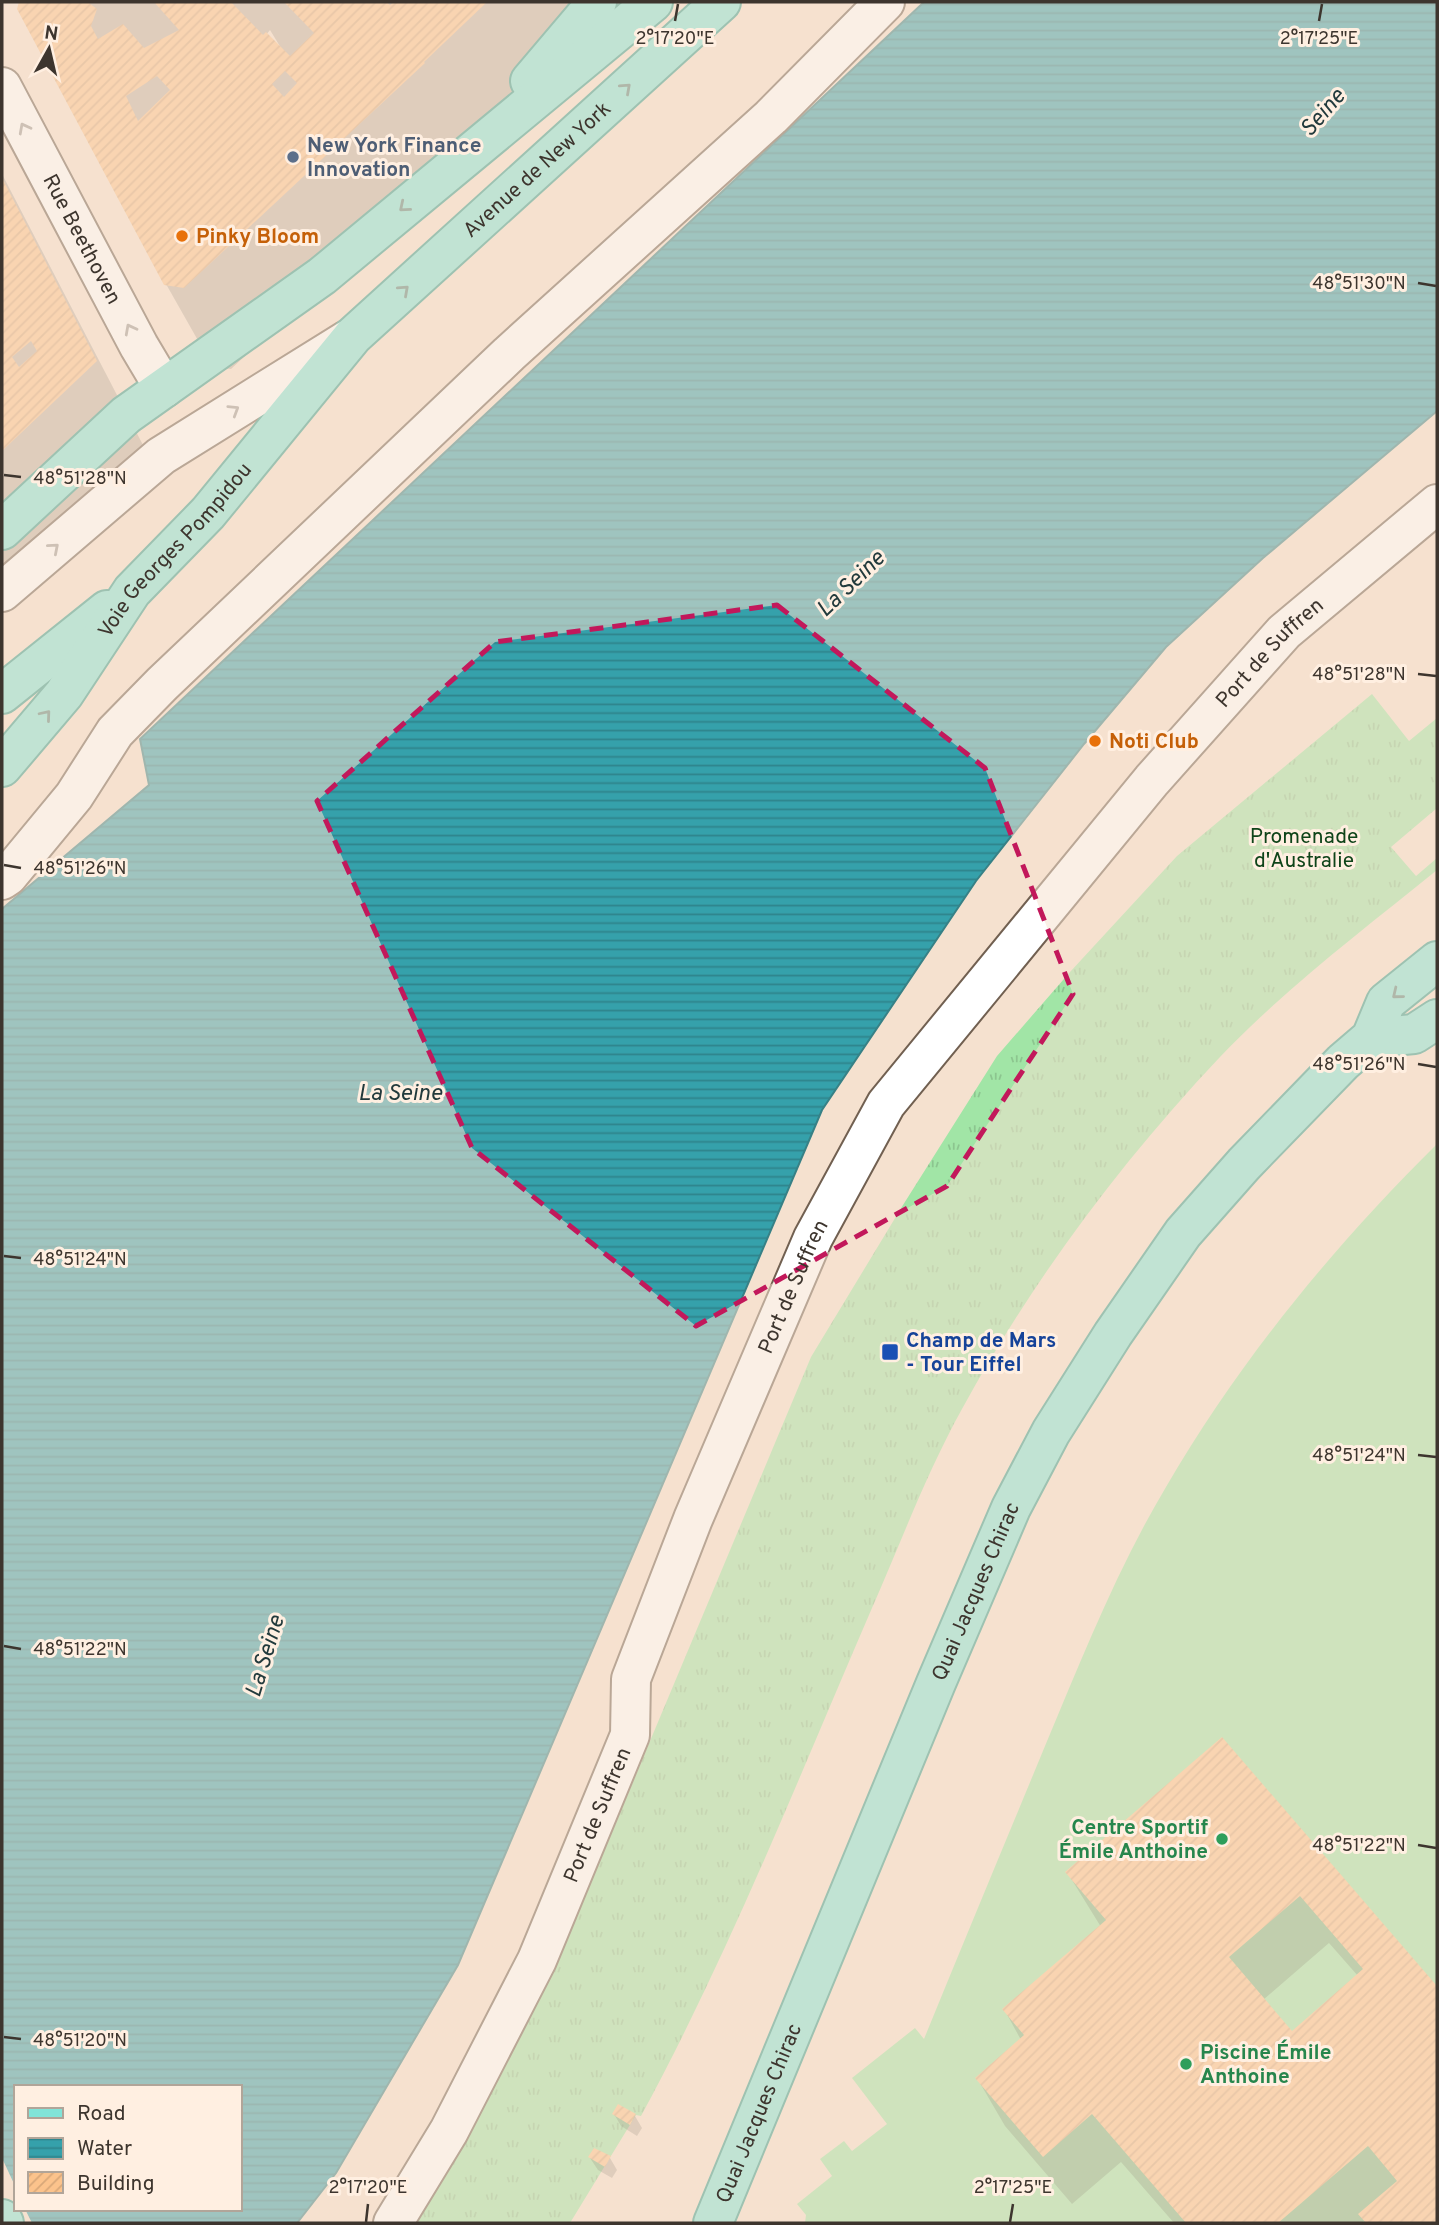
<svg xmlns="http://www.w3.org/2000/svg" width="1439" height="2225" font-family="Overpass,sans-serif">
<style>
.grass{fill:url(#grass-tufts)}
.pitch{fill:#a1e5a6}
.water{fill:url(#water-rules);stroke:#378186;stroke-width:2;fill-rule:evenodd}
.pier{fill:#f5e1cf}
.shadow{fill:#0003;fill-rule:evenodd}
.building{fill:url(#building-hatch);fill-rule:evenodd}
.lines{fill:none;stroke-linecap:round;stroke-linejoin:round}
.minor-casing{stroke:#716051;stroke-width:42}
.major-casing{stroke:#339b8c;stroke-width:42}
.minor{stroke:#fff;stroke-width:38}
.major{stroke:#81e4d8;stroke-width:38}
.oneway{stroke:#5c847a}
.oneway2{stroke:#9e9a96}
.marked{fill:none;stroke:#c2185b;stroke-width:5;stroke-dasharray:14 9;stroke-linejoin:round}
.ticks{fill:none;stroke:#3d352e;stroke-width:2.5}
.service-dot{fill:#5c6f8a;stroke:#ffefe1;stroke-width:2.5}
.food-dot{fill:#e8710a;stroke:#ffefe1;stroke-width:2.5}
.transit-dot{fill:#1a4fb4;stroke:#ffefe1;stroke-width:2.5}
.leisure-dot{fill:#2e9e5b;stroke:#ffefe1;stroke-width:2.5}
.labels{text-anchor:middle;stroke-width:6;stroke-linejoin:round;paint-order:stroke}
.service-label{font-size:21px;font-weight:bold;fill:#4e5e75;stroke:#ffefe1;text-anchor:start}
.street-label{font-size:21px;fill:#3d352e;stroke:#ffefe1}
.food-label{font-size:21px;font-weight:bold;fill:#c56008;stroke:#ffefe1;text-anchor:start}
.park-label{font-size:21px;fill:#0f4419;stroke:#ffefe1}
.transit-label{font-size:21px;font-weight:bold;fill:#164399;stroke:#ffefe1;text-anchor:start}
.leisure-label{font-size:21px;font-weight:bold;fill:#27864d;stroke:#ffefe1;text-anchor:end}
.water-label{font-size:23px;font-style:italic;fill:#223a3c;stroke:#ffefe1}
.ticks-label{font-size:18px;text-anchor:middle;fill:#3d352e;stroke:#ffefe1;stroke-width:6;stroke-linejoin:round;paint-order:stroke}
</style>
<defs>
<pattern id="grass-tufts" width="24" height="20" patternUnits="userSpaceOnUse" patternTransform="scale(1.75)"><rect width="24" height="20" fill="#a1e5a6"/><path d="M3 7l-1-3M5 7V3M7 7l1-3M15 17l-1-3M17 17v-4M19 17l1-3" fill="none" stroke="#8cc58f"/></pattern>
<pattern id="water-rules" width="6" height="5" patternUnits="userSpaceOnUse" patternTransform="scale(1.75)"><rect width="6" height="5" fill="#35a1ab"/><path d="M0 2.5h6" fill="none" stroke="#2e848c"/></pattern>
<pattern id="building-hatch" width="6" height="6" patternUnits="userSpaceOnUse" patternTransform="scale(1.75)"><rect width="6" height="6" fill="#fcc38c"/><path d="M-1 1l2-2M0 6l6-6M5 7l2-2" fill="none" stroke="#d9a879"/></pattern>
</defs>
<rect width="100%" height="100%" fill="#f5e1cf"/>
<!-- grass -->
<path class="grass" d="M1372 694 1409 741 1437 718V808L1391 847 1416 876 1437 858V870C1363 930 1286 988 1220 1057 1120 1163 1032 1281 962 1409 927 1472 901 1542 872 1608 798 1779 730 1952 641 2116L636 2115 570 2223H416L446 2173 527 2017 601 1858 811 1357 903 1205 997 1056 1070 972 1177 856Z"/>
<!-- pitch -->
<path class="pitch" d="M1437 1144V2223H805L806 2215 797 2204 832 2176 820 2159 844 2141 852 2151 887 2124 852 2078 915 2028 924 2039C964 1941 1005 1843 1045 1746 1082 1658 1117 1569 1166 1487 1240 1360 1333 1247 1437 1144Z"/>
<!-- water -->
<path class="water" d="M924 2H1437V411L1263 558 1166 647 1084 744 976 881 822 1110 458 1965 336 2173 297 2223H2V909L149 785 140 739ZM16 2087H240V2209H16Z"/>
<!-- pier -->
<path class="pier" d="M2 2158 16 2188V2209H25L32 2223H2Z"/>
<!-- shadow -->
<path class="shadow" d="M21 2H624L231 369 213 367 166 284 19 9ZM270 30 281 48 266 35Z
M2 174 143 445 89 496 2 591Z
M1222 1739 1437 1989V2223H1365L1364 2221 1362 2223H1174L1121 2162 1072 2204 1005 2126 977 2078 1021 2040 1004 2009 1101 1927 1067 1872ZM1329 1943 1358 1976 1292 2033 1263 2000Z
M614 2114 635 2116 642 2128 637 2136 621 2126Z
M590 2158H610L617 2170 612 2178 598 2170Z"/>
<!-- building -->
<path class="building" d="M19 2H91L89 3 97 9 91 26 98 39 123 24 144 48 179 30 154 2H231L263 35 266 32 290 56 314 33 284 2H386L390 5 394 2H487L424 62 425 63 184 288 164 285 17 9ZM285 71 297 83 284 97 272 84ZM157 76 170 90 138 121 126 96Z
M2 178 97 361 2 451ZM31 341 37 351 19 367 12 357Z
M1222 1737 1437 1986V2223H1366L1358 2214 1397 2181 1368 2146 1278 2223H1186L1092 2114 1043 2157 975 2078 1024 2035 1002 2009 1106 1920 1065 1872ZM1300 1896 1363 1969 1292 2031 1229 1957Z
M618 2104 636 2114 630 2125 612 2114Z
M594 2148 611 2156 605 2167 588 2157Z"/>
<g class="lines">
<defs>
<g id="minor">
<path id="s1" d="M2 87 139 346 164 388"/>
<path d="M2 592 161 456 347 340"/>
<path d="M2 880 8 876 74 796 115 732 162 684 509 354 771 117 885 2"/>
<path id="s2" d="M393 2223 449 2131 537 1960 630 1735 631 1679 693 1519 813 1238 886 1104 1152 780 1284 632 1437 504"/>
</g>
<g id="major">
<path d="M530 81 597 2"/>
<path d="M2 530 126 415 322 276 653 2"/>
<path d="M2 694 107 610"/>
<path id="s3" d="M2 767 64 694 132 591 208 513 353 336 721 2"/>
<path d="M1371 1038 1414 1034 1437 1019"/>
<path d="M2 2219 4 2223"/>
<path id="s4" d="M713 2223 936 1683 1011 1508 1051 1432 1113 1334 1183 1233 1244 1164 1343 1062 1371 1038 1386 1002 1437 961"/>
</g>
</defs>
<!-- minor casing -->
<use href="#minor" class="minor-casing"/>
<!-- major casing -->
<use href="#major" class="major-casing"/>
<!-- minor -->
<use href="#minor" class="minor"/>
<!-- major -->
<use href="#major" class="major"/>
</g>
<!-- one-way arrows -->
<defs><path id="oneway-chevron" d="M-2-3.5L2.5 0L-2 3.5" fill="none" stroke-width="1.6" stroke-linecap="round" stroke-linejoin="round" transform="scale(1.75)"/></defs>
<g class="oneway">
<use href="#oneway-chevron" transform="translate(626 88) rotate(-42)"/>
<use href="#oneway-chevron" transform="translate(404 207) rotate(140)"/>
<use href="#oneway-chevron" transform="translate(404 290) rotate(-42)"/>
<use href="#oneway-chevron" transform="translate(46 715) rotate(-50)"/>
<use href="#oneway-chevron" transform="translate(1397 994) rotate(141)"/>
</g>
<g class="oneway2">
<use href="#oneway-chevron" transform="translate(24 128) rotate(-118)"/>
<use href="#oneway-chevron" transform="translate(130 329) rotate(-118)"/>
<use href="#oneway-chevron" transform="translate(234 410) rotate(-32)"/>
<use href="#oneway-chevron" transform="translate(54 548) rotate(-41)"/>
</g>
<!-- marked area -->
<path d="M0 0H1439V2225H0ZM777 605 985 768 1073 994 947 1186 696 1326 472 1148 317 801 495 642Z" fill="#f5e1cf" fill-opacity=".55" fill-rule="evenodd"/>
<path class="marked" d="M777 605 985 768 1073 994 947 1186 696 1326 472 1148 317 801 495 642Z"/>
<!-- ticks -->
<path class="ticks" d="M675 21 678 4M1319 21 1322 4M1418 283 1436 286M4 475 21 477M1418 674 1436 676M4 865 21 868M1418 1064 1436 1067M4 1256 21 1258M1418 1455 1436 1457M4 1646 21 1649M1418 1845 1436 1848M4 2037 21 2039M366 2222 368 2204M1010 2222 1013 2204"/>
<!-- markers -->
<circle class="service-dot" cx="293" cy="157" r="7"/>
<g class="food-dot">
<circle cx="182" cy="236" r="7"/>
<circle cx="1095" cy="741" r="7"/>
</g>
<rect class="transit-dot" x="881" y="1343" width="18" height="18" rx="3.5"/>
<g class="leisure-dot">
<circle cx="1222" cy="1839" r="7"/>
<circle cx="1186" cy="2064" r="7"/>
</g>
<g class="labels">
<!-- service labels -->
<g class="service-label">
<text x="307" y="152">New York Finance<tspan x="307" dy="24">Innovation</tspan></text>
</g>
<!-- street labels -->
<g class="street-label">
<text dy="7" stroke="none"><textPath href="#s3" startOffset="805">Avenue de New York</textPath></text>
<text dy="7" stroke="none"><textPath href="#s1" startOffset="172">Rue Beethoven</textPath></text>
<text dy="7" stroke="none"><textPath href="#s3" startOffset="278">Voie Georges Pompidou</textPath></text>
<text dy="7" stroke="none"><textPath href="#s2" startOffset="1822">Port de Suffren</textPath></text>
<text dy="7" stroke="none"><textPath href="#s2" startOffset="1024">Port de Suffren</textPath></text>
<text dy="7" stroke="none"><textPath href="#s4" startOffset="684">Quai Jacques Chirac</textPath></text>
<text dy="7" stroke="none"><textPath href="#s2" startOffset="457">Port de Suffren</textPath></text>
<text dy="7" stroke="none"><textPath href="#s4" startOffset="119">Quai Jacques Chirac</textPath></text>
</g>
<!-- food labels -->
<g class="food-label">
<text x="196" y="243">Pinky Bloom</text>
<text x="1109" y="748">Noti Club</text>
</g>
<!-- park labels -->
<g class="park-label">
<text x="1304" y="843">Promenade<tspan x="1304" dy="24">d'Australie</tspan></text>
</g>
<!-- transit labels -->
<g class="transit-label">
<text x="906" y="1347">Champ de Mars<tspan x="906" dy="24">- Tour Eiffel</tspan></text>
</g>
<!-- leisure labels -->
<g class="leisure-label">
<text x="1208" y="1834">Centre Sportif<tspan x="1208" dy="24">Émile Anthoine</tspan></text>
<text x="1200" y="2059" text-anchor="start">Piscine Émile<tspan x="1200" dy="24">Anthoine</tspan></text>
</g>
<!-- water labels -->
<g class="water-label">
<text transform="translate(1322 112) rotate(-49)" y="8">Seine</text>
<text transform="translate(850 583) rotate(-44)" y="8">La Seine</text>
<text x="400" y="1100">La Seine</text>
<text transform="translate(264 1656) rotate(-73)" y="8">La Seine</text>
</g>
</g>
<g class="ticks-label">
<text x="675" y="44">2°17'20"E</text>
<text x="1319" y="44">2°17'25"E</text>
<text x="1359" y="289">48°51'30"N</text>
<text x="80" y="484">48°51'28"N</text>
<text x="1359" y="680">48°51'28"N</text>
<text x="80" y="874">48°51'26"N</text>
<text x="1359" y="1070">48°51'26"N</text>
<text x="80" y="1265">48°51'24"N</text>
<text x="1359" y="1461">48°51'24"N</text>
<text x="80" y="1655">48°51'22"N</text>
<text x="1359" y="1851">48°51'22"N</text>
<text x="80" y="2046">48°51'20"N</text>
<text x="368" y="2193">2°17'20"E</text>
<text x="1013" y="2193">2°17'25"E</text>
</g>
<!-- border -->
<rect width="1439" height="2225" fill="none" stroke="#3d352e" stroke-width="7"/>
<!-- legend -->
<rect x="14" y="2085" width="228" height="126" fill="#ffefe1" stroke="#b1a599" stroke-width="2"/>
<rect x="28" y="2108" width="35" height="10" fill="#81e4d8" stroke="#b1a599" stroke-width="2"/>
<text x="77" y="2120" font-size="21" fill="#3d352e">Road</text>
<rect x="28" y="2138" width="35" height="21" fill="url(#water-rules)" stroke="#b1a599" stroke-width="2"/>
<text x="77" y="2155" font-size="21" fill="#3d352e">Water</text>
<rect x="28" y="2172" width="35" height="21" fill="url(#building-hatch)" stroke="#b1a599" stroke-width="2"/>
<text x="77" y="2190" font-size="21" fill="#3d352e">Building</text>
<!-- north arrow -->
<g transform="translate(49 49) rotate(8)" stroke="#ffefe1" stroke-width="5" paint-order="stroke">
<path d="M0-5L12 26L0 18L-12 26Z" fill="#3d352e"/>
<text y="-10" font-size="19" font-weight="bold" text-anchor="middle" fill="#3d352e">N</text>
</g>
</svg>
